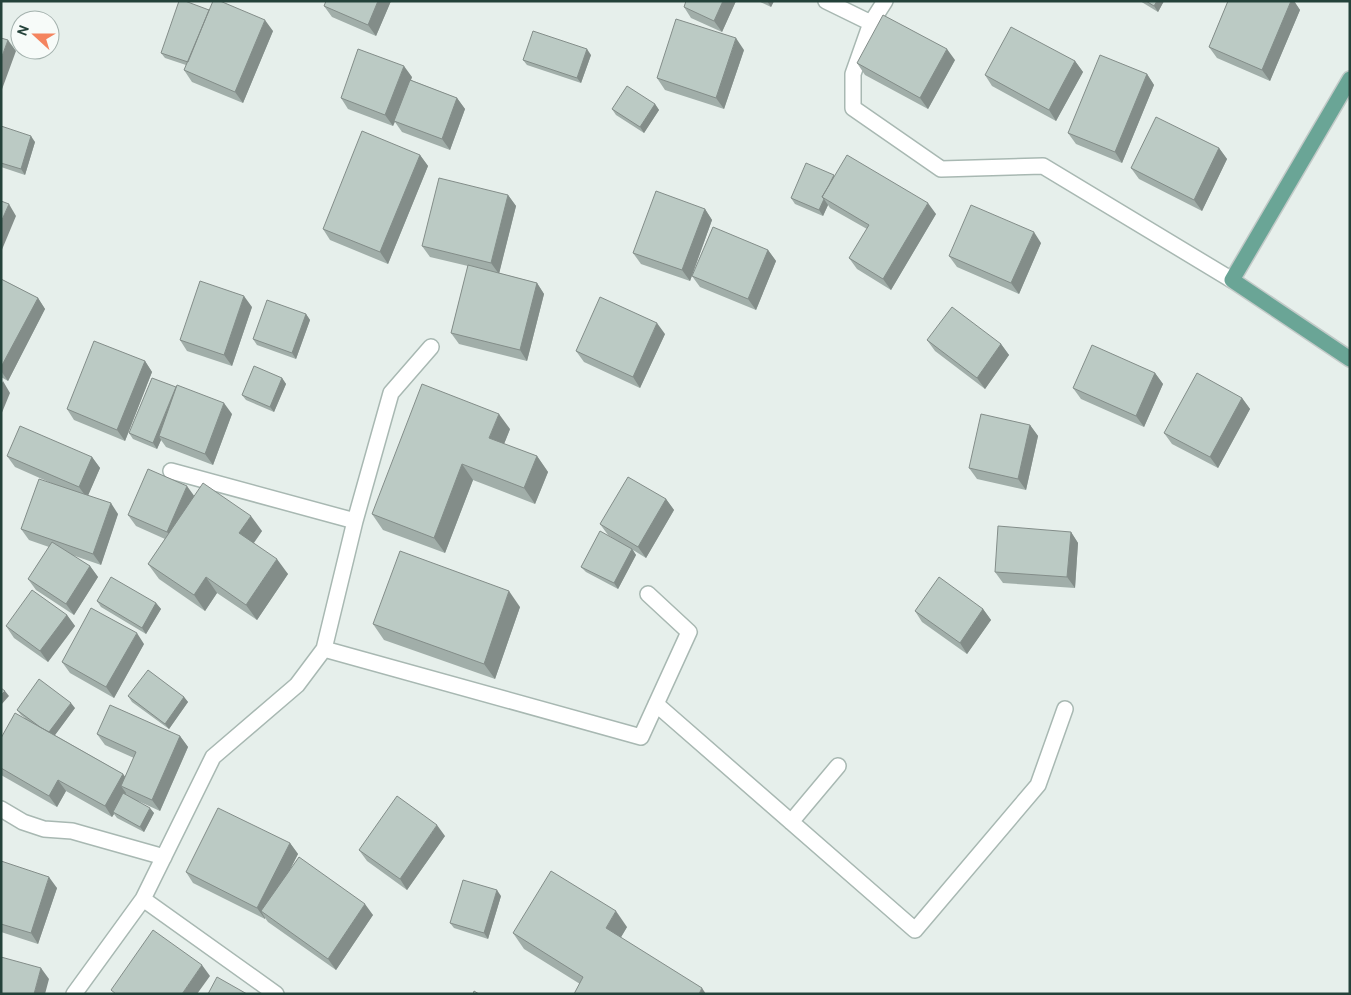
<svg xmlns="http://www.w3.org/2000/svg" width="1351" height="995" font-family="Cabin,sans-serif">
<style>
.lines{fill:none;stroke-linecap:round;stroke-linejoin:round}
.minor-casing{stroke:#a8b8b2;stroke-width:18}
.major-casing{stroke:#c2cac8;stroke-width:18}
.minor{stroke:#fff;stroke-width:15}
.major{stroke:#6aa596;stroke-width:15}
.wall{fill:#a1aea9}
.shaded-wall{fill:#838d89}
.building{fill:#bbcac4;stroke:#838d89}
</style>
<rect width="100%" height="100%" fill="#e6efeb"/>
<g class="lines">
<defs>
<path id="minor" d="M826 1 871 23 853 74V108L941 169 1043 166 1232 280
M871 23 885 1
M355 521 391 393 431 347
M324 649 641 737 689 632 648 594
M656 704 915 930 1038 785 1065 709
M1 809 23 822 44 829 72 831 86 835 164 857
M791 822 838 766
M143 899 276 994
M74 994 143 899 213 757 297 685 324 649 355 521 171 471"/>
<path id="major" d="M1350 79 1232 280 1350 359"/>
</defs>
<!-- minor casing -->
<use href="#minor" class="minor-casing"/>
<!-- major casing -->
<use href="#major" class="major-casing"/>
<!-- minor -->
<use href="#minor" class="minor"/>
<!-- major -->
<use href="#major" class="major"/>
</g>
<!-- wall -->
<path class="wall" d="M326 1H391L376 36 332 17 324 6Z
M686 1H736L722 32 691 18 684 7Z
M758 1H774L771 7Z
M1140 1H1164L1158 12Z
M1228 1H1294L1300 10 1270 81 1217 58 1209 47Z
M209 9 273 31 243 103 192 82 184 70 186 65 165 58 161 53Z
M744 50 724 109 665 90 657 78Z
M591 55 581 83 527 65 523 60Z
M955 60 928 109 865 75 857 63Z
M1075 61 1083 72 1056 121 992 86 985 75Z
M1147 74 1154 85 1122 163 1076 144 1068 133Z
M412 77 411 80 457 98 465 109 450 150 402 132 395 122 393 126 348 109 341 98Z
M655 104 659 110 644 133 616 115 612 109Z
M1 126 35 142 25 175 1 167Z
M1219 148 1227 159 1202 211 1139 179 1131 168Z
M420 155 428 166 388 264 330 240 323 229Z
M834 175V176L936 214 891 290 857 269 849 258 867 229 830 208 828 205 823 216 795 204 791 198Z
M508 195 516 206 499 273 537 283 544 294 527 361 459 344 451 333 468 266 430 257 422 246Z
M705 209 712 220 690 281 641 264 633 253Z
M1041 243 1019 294 957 267 949 256Z
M768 250 776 261 756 310 700 287 692 276Z
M1 279 38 298 45 309 8 381 1 377Z
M252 307 232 366 187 351 180 340Z
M306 314 310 320 296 359 257 345 253 339Z
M665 334 640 388 584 362 576 351Z
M927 340 1001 344 1009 355 985 389 935 351Z
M145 361 152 372 125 441 74 420 67 409Z
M1155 373 1163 384 1144 427 1081 399 1073 388Z
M282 378 286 384 274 412 246 400 242 395Z
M1242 398 1250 409 1218 468 1172 444 1164 433Z
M232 414 213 465 166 447 161 440 157 449 133 439 129 433Z
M1030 425 1038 436 1026 490 977 479 969 468Z
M510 429 504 444 537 456 548 472 535 504 473 480 445 553 383 530 372 514Z
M7 456 92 457 100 468 88 495 118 514 101 565 72 555 90 566 98 577 74 615 36 590 28 579 49 547 29 540 21 529 51 483 15 467Z
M194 496 262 531 254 543 288 574 257 620 217 593 205 611 159 579 148 564 165 539 136 526 128 515Z
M666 499 674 510 646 558 633 550 636 555 618 589 586 572 581 567 619 542 608 535 600 524Z
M1071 532 1078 543 1075 588 1003 583 995 572Z
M97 601 156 603 161 609 146 634 101 607Z
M520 607 495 679 384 640 373 624Z
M983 609 991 620 967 654 922 622 915 611Z
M67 615 75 626 48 662 14 638 6 626Z
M144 644 114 698 70 673 62 662Z
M128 696 184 697 188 702 169 729 132 702Z
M75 708 55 735 123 774 125 777 134 758 105 745 97 734 180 736 188 747 160 811 138 801 154 813 144 832 117 818 114 814 112 817 66 791 57 807 1 775V738L25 718 21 715 17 710Z
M445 836 407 890 367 861 359 850Z
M290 843 298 854 289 871 373 915 336 970 268 922 265 918V919L193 883 186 872Z
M1 861 57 888 38 944 1 932Z
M501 896 488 939 454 928 450 923Z
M627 927 621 937 580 984 524 949 513 933Z"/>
<!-- shaded-wall -->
<path class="shaded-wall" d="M378 1H391L376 36 368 25Z
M723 1H736L722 32 714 21Z
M767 1H774L771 7Z
M1157 1H1164L1158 12 1154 6Z
M1291 1H1294L1300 10 1270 81 1262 70Z
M265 20 273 31 243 103 235 92Z
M736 38 744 50 724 109 716 98Z
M8 40 16 51 1 92V59Z
M587 49 591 55 581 83 577 78Z
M947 49 955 60 928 109 920 98Z
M1075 61 1083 72 1056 121 1049 110Z
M404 66 412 77 393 126 385 115Z
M1147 74 1154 85 1122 163 1115 152Z
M457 98 465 109 450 150 442 139Z
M655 104 659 110 644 133 640 127Z
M31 136 35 142 25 175 21 169Z
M1219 148 1227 159 1202 211 1194 200Z
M420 155 428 166 388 264 380 252Z
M508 195 516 206 499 274 491 263Z
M824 199 828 205 823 216 819 210Z
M928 203 936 214 891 290 883 279Z
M9 204 16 216 1 252V222Z
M705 209 712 220 690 281 682 270Z
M1034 232 1041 243 1019 294 1011 283Z
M768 250 776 261 756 310 748 299Z
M537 283 544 294 527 361 520 350Z
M244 296 252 307 232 366 224 355Z
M38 298 45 309 8 381 1 371V367Z
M306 314 310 320 296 359 292 353Z
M657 323 665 334 640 388 633 377Z
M1001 344 1009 355 985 389 977 378Z
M145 361 152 372 125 441 117 430Z
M1155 373 1163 384 1144 427 1136 416Z
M282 378 286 384 274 412 270 407Z
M3 381 10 393 1 415V385Z
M176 387 180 393 159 436 161 440 157 449 153 443Z
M1242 398 1250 409 1218 468 1210 457Z
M224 403 232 414 213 465 205 454Z
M499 414 510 429 500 454 489 438Z
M1030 425 1038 436 1026 490 1018 479Z
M537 456 548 472 535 504 524 488Z
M92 457 100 468 87 498 79 487Z
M462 464 473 480 445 553 434 538Z
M187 486 195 497 175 543 167 532Z
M666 499 674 510 646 558 638 547Z
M111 503 118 514 101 565 93 554Z
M251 516 262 531 250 548 239 533Z
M1071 532 1078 543 1075 588 1067 577Z
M632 549 636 555 618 589 614 583Z
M277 559 288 574 257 620 246 605Z
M90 566 98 577 74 615 66 604Z
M206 577 217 593 205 611 194 595Z
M509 591 520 607 495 679 484 664Z
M156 603 161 609 146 634 142 628Z
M983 609 991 620 967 654 960 643Z
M67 615 75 626 48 662 40 651Z
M137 633 144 644 114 698 106 687Z
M5 691 9 696 1 705V695Z
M184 697 188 702 169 729 165 724Z
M71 703 75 708 52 739 48 733Z
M180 736 188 747 160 811 152 800Z
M123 774 131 785 121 786 126 793 115 813 113 812 114 814 112 817 105 806Z
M58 780 66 791 57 807 49 796Z
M150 808 154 813 144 832 140 827Z
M437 825 445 836 407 890 400 879Z
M290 843 298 854 267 915 261 911 265 918V919L257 908Z
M49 877 57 888 38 944 31 933Z
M497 890 501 896 488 939 484 933Z
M365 904 373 915 336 970 328 959Z
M616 911 627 927 617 944 606 928Z
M202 965 210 976 197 994H182Z
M41 968 49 979 45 994H34Z
M702 988 706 994H699Z"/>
<!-- building -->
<path class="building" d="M179 1H185L209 10 188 62 161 53Z
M213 1H220L265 20 235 92 184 70Z
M326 1H378L368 25 324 6Z
M686 1H723L714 21 684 7Z
M1146 1H1157L1154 6Z
M1228 1H1291L1262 70 1209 47Z
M883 15 947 49 920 98 857 63Z
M676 19 736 38 716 98 657 78Z
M1011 27 1075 61 1049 110 985 75Z
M533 31 587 49 577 78 523 60Z
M1 38 8 40 1 59Z
M358 49 404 66 385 115 341 98Z
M1100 55 1147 74 1115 152 1068 133Z
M410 80 457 98 442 139 394 121Z
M627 86 655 104 640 127 612 109Z
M1156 117 1219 148 1194 200 1131 168Z
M1 126 31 136 21 169 1 163Z
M362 131 420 155 380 252 323 229Z
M847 155 928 203 883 279 849 258 869 225 822 197Z
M806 163 834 175 829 185 822 197 824 199 819 210 791 198Z
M439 178 508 195 491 263 422 246Z
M656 191 705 209 682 270 633 253Z
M1 201 9 204 1 222Z
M971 205 1034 232 1011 283 949 256Z
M713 227 768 250 748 299 692 276Z
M468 265 537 283 520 350 451 333Z
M1 279 38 298 1 367Z
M200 281 244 296 224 355 180 340Z
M600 297 657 323 633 377 576 351Z
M267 300 306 314 292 353 253 339Z
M952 307 1001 344 977 378 927 340Z
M94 341 145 361 117 430 67 409Z
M1092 345 1155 373 1136 416 1073 388Z
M254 366 282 378 270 407 242 395Z
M1197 373 1242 398 1210 457 1164 433Z
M152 378 176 387 153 443 129 433Z
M422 384 499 414 489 438 537 456 524 488 462 464 434 538 372 514Z
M177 385 224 403 205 454 159 436Z
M981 414 1030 425 1018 479 969 468Z
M20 426 92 457 79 487 7 456Z
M148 469 187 486 167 532 128 515Z
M628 477 666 499 638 547 600 524Z
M39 479 111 503 93 554 21 529Z
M203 483 251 516 239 533 277 559 246 605 206 577 194 595 148 564Z
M998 526 1071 532 1067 577 995 572Z
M600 531 632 549 614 583 581 567Z
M52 542 90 566 66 604 28 579Z
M400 551 509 591 484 664 373 624Z
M111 577 156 603 142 628 97 601Z
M939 577 983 609 960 643 915 611Z
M32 590 67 615 40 651 6 626Z
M91 608 137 633 106 687 62 662Z
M148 670 184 697 165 724 128 696Z
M39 679 71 703 49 732 40 727 17 710Z
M1 688 5 691 1 695Z
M110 705 180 736 152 800 121 786 136 752 97 734Z
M15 713 123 774 105 806 58 780 49 796 1 768V738Z
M123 793 150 808 140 827 113 812Z
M397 796 437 825 400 879 359 850Z
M218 808 290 843 257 908 186 872Z
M299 857 365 904 328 959 261 911Z
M1 861 49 877 31 933 1 924Z
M551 871 616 911 606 928 702 988 699 994H574L583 977 513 933Z
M463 880 497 890 484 933 450 923Z
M153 930 202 965 182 994H116L111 990Z
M1 957 41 968 34 994H1Z
M217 977 247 994H208Z
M474 991 479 994H473Z"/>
<!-- border -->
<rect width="1351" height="995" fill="none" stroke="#24423a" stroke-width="5"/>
<!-- north arrow -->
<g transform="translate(35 35) rotate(291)"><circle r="24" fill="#f7fbf9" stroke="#a3b1ad"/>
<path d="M0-4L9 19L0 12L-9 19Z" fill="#f4845f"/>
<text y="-8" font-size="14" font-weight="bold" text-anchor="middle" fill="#24423a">N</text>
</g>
</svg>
